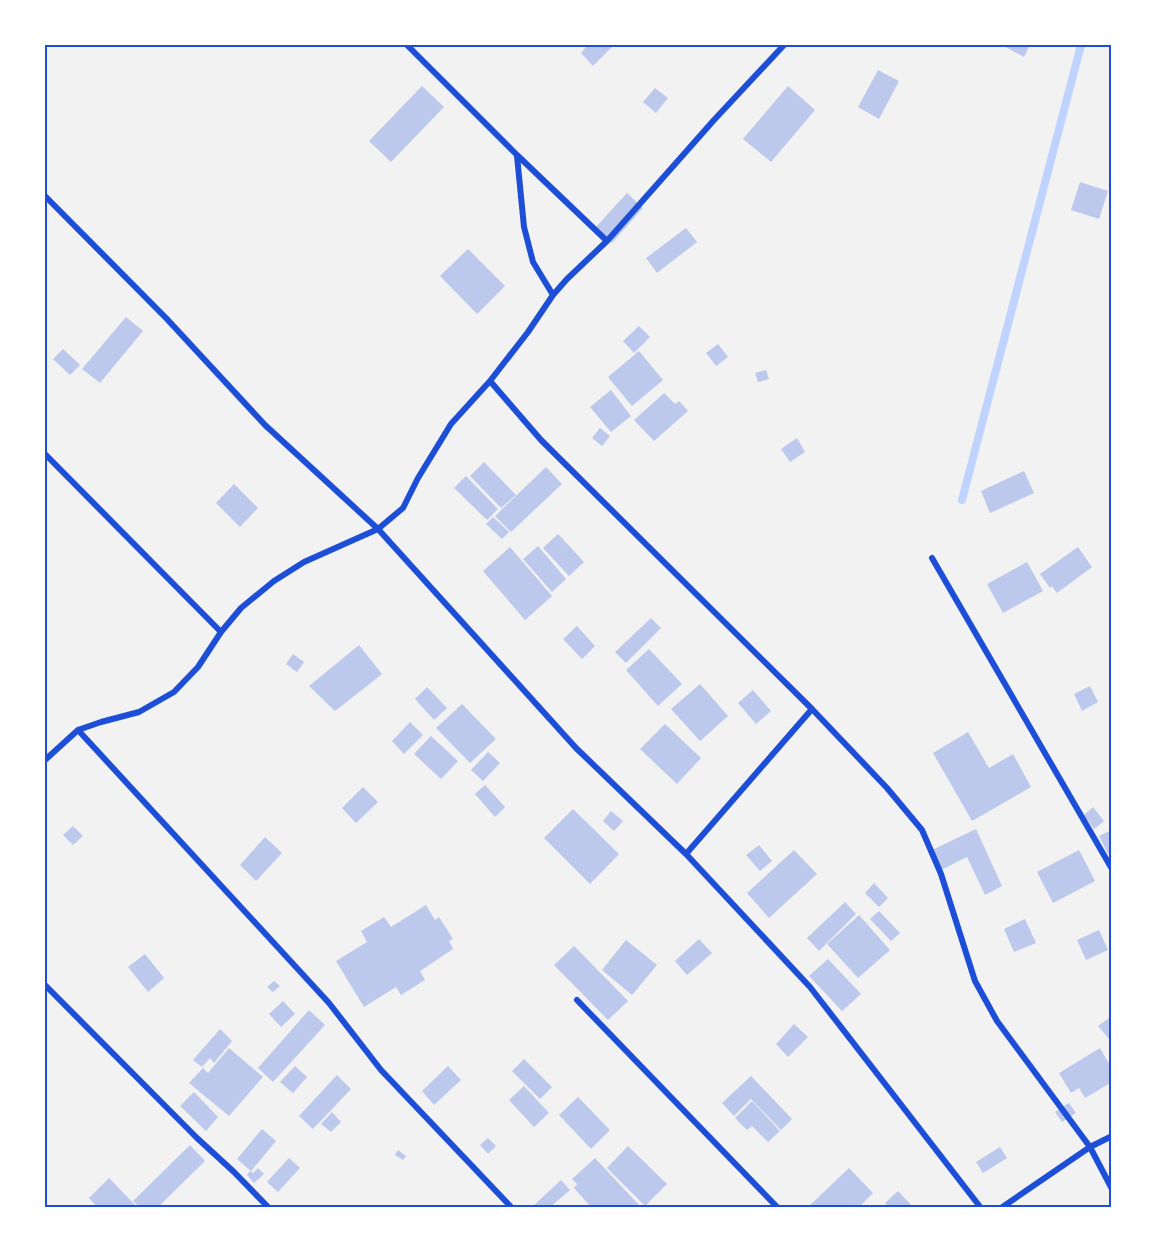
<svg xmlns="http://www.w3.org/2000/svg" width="1157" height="1253" font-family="Barlow,sans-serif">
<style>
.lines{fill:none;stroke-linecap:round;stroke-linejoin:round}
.stream{stroke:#bfd3fe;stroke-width:8}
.building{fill:#bdc9ec}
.minor{stroke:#1d4ed8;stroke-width:6}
.neatline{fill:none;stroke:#1d4ed8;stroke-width:2}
</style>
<rect width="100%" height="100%" fill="#f2f2f2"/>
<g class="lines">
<!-- stream -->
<path class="stream" d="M962 500 1081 45"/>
</g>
<!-- building -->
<path class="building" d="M588 45H614L593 66 581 53Z
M1002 45H1030L1024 57Z
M878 70 899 81 879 119 858 107Z
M422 86 444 107 391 162 369 141Z
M788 86 815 110 771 162 743 139Z
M655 88 668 98 656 113 643 102Z
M1080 182 1108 191 1099 219 1071 210Z
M627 193 643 208 612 243 595 228Z
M686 228 697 242 657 273 646 258Z
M468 249 505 286 477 314 440 276Z
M126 317 143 331 100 383 82 369Z
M639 326 650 337 634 353 623 341Z
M718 344 728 357 716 366 706 353Z
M63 349 80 365 70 375 53 359Z
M639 351 663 380 632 406 608 377Z
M766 370 769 379 758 382 755 373Z
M611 390 631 416 611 432 590 407Z
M664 393 675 404 679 401 688 411 654 441 634 420Z
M600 428 610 436 602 446 592 438Z
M797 438 805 452 790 462 781 449Z
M484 462 516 495 501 508 470 476Z
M546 467 562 484 511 532 495 516Z
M1024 471 1034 493 990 513 981 491Z
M466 476 498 509 487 520 454 488Z
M234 484 258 508 240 527 216 503Z
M493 517 509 532 502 539 486 524Z
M558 534 584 562 569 576 543 548Z
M538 546 566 579 552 592 523 559Z
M510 547 552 596 525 620 483 571Z
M1078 547 1092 567 1057 593 1052 586 1050 588 1040 574Z
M1027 562 1043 591 1003 613 987 584Z
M651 618 661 628 626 663 615 652Z
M577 626 595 646 582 659 563 639Z
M359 645 382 674 335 711 309 686Z
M649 649 682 684 658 706 626 670Z
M293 654 304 662 297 672 286 664Z
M700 684 728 716 700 741 671 709Z
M1090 686 1098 702 1082 711 1074 694Z
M427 687 447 708 434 720 415 699Z
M753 690 771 711 756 724 738 703Z
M462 704 496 739 470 763 436 728Z
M410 722 423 735 404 754 392 741Z
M665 724 701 758 677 784 640 749Z
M968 732 989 768 1013 754 1031 787 972 821 933 753Z
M431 736 458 761 441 779 414 754Z
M488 752 500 763 483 781 471 770Z
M485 785 505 807 495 817 475 794Z
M363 787 378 802 356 823 342 808Z
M1093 807 1104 821 1094 829 1084 815Z
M573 809 619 854 590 884 544 838Z
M611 811 623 821 614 831 603 821Z
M73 826 83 836 73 845 63 835Z
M976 829 1002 886 985 895 967 857 939 871 930 851Z
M1112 830V852L1108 854 1099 836Z
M265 837 282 853 256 881 240 865Z
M759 845 772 861 760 871 746 855Z
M794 850 817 874 769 918 747 893Z
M1079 850 1095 881 1053 903 1037 872Z
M874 883 888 898 879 907 865 893Z
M845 902 856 914 819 951 807 938Z
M426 905 435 920 439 917 453 939 449 941 453 949 420 971 425 980 401 995 396 987 364 1007 336 961 367 942 361 931 384 917 391 927Z
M879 911 900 933 891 941 870 919Z
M859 915 890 950 858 978 827 944Z
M1025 919 1036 943 1014 952 1004 929Z
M1099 930 1108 950 1086 960 1077 940Z
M699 939 712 953 687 975 675 961Z
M626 940 657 965 632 995 602 970Z
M574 946 628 1001 608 1020 554 965Z
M145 954 164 978 148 992 128 967Z
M828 959 861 994 842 1011 809 976Z
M274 981 280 986 273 992 267 987Z
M283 1001 295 1014 281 1027 269 1014Z
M309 1010 325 1025 273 1082 258 1068Z
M1109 1018 1112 1023V1038L1110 1040 1098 1026Z
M794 1024 808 1037 788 1057 776 1044Z
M220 1029 232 1041 214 1063 210 1058 202 1067 193 1060Z
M229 1048 263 1077 229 1116 189 1083 203 1068 208 1073Z
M1100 1048 1112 1069V1082L1085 1098 1079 1088 1071 1093 1059 1073Z
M524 1059 552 1087 540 1099 512 1071Z
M295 1066 307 1077 293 1093 280 1082Z
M448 1066 461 1080 434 1105 422 1091Z
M337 1075 351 1089 313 1129 299 1116Z
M751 1076 792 1119 781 1130 751 1099 734 1116 722 1103Z
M524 1086 549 1113 534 1127 509 1100Z
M194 1092 218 1117 206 1131 180 1106Z
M578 1097 610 1130 591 1149 559 1115Z
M752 1101 780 1131 768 1142 752 1126 747 1130 735 1118Z
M1069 1103 1076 1113 1062 1122 1055 1112Z
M332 1112 341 1122 331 1132 321 1124Z
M262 1129 276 1141 251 1171 237 1159Z
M488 1138 496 1146 488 1154 480 1145Z
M190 1145 205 1161 157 1208H141L133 1201Z
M628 1146 667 1184 645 1206 607 1168Z
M1000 1147 1007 1158 983 1173 976 1162Z
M398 1150 406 1156 403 1160 395 1155Z
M289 1158 300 1168 278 1192 267 1182Z
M595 1158 639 1205 636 1208H592L574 1188 577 1184 572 1179Z
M258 1168 264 1174 254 1183 247 1175 250 1171 253 1173Z
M849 1168 873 1193 858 1208H807Z
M109 1178 138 1208H98L89 1198Z
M561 1180 570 1190 549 1208H531Z
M898 1191 914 1208H890L885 1203Z"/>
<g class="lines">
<!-- minor -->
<path class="minor" d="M407 45 517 155 607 241 714 120 784 45
M517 156 524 227 533 262 553 295
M45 196 166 318 265 425 378 529 576 748 686 854 810 987 981 1208
M490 381 541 440 812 709 887 788 922 830 941 874 975 981 997 1021 1090 1147 1112 1189
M45 454 221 632
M932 558 1112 869
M78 730 329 1003 381 1070 512 1208
M45 760 78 730 101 722 139 712 174 692 198 667 221 632 241 608 274 581 304 562 378 529 403 508 418 478 451 424 490 381 528 332 553 295 567 279 607 241
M686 854 812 709
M45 985 197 1138 234 1172 269 1208
M577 1000 778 1208
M1001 1208 1090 1147 1112 1136"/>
</g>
<!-- border -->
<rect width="1157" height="1253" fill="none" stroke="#ffffff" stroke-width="93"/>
<rect x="46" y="46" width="1064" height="1160" class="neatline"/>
</svg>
